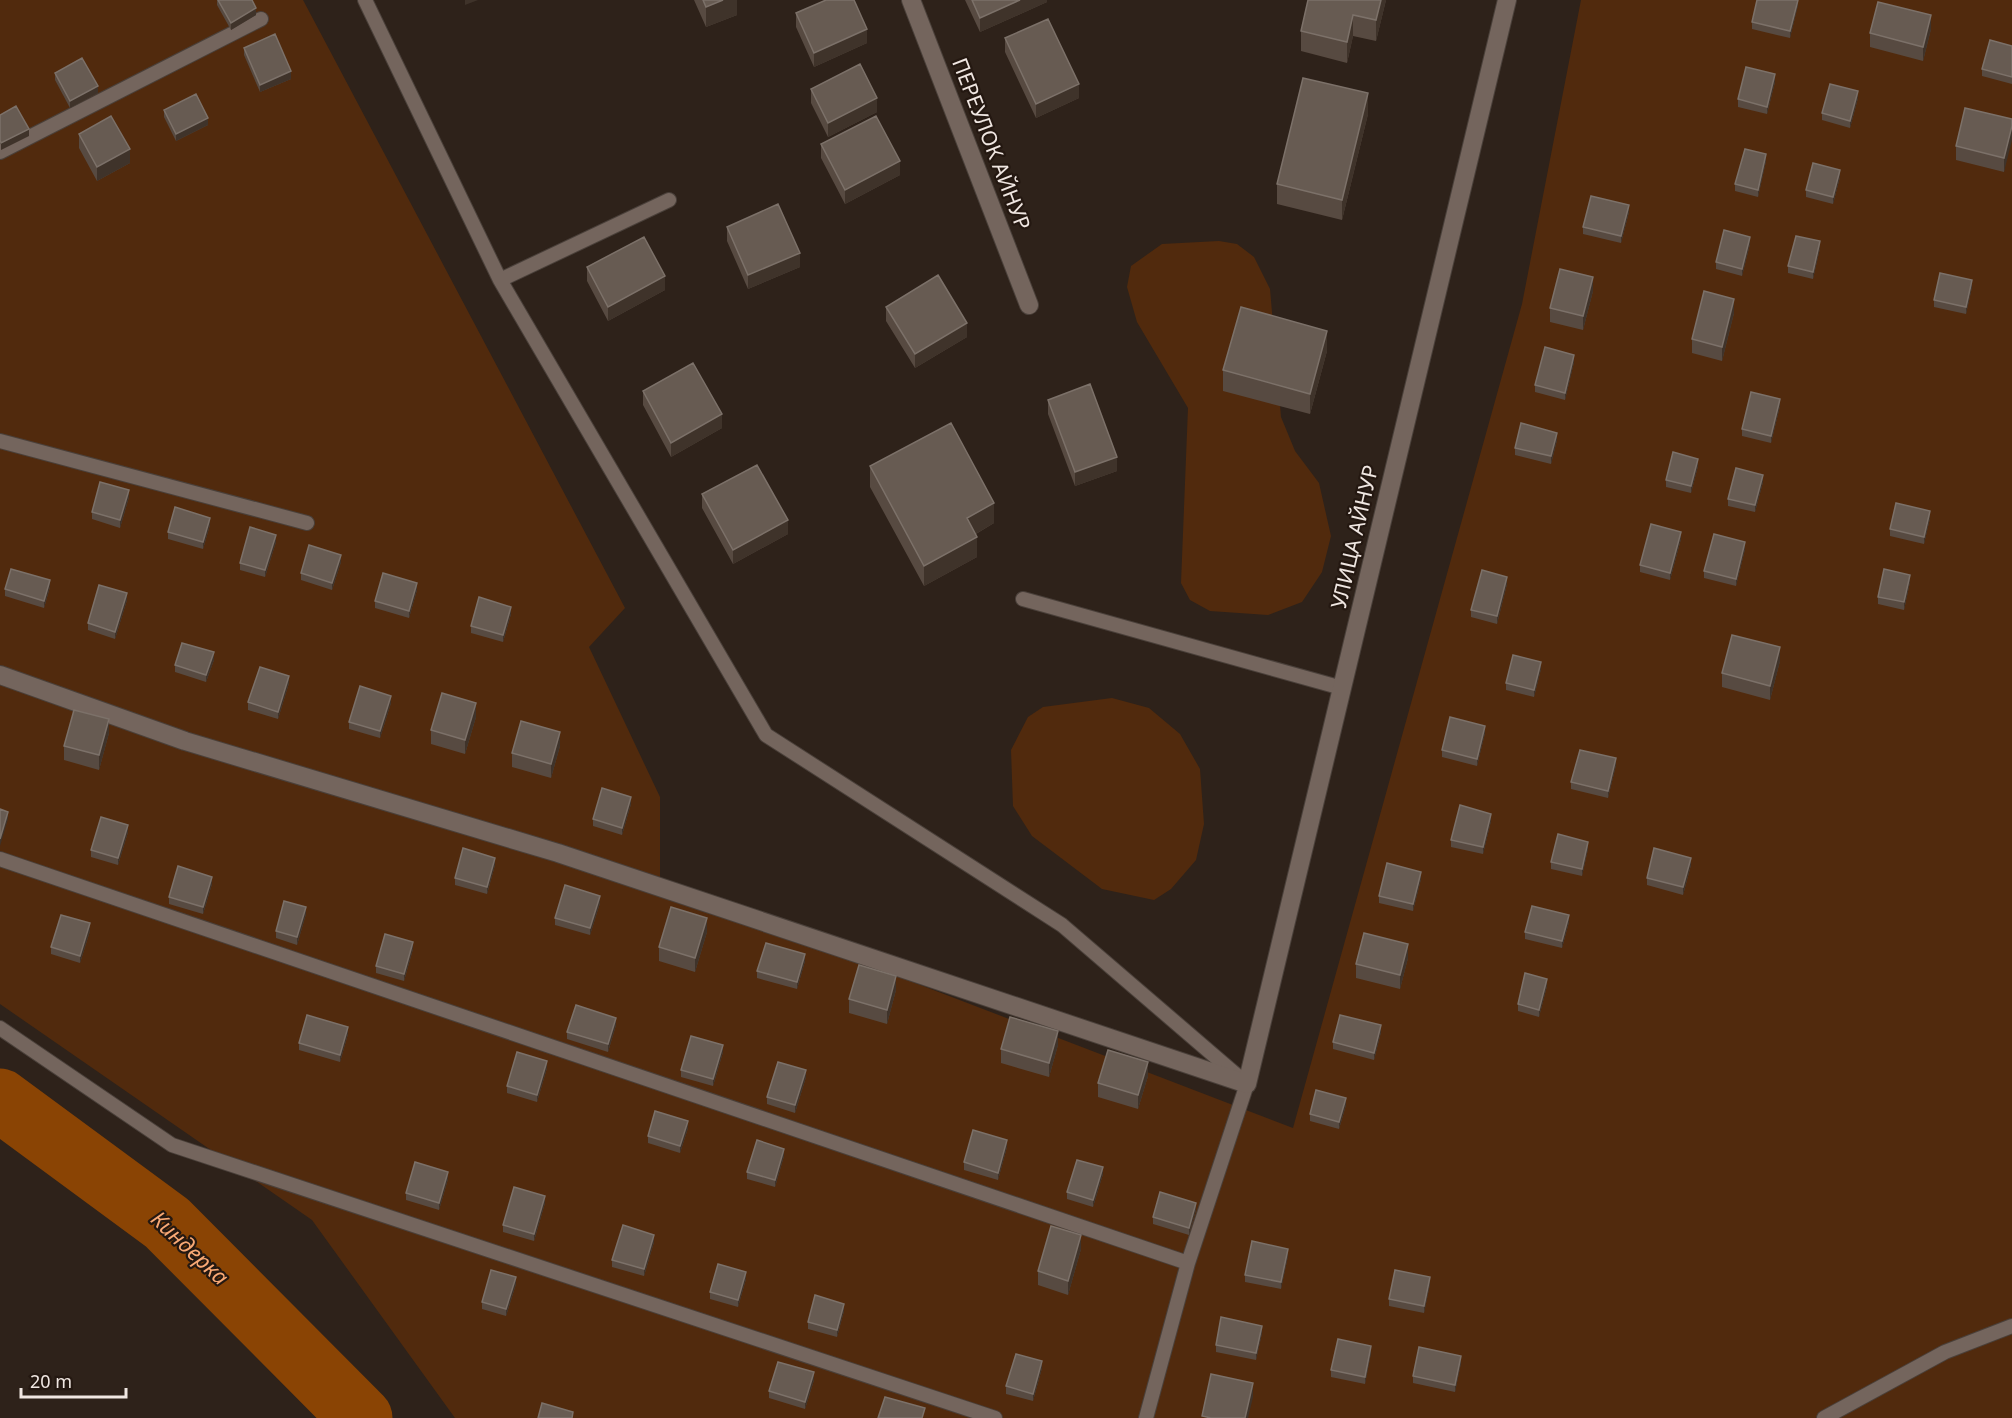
<svg xmlns="http://www.w3.org/2000/svg" width="2012" height="1418" font-family="'Noto Sans',sans-serif">
<style>
.green{fill:#512a0d}
.lines{fill:none;stroke-linecap:round;stroke-linejoin:round}
.river{stroke:#8a4404;stroke-width:63}
.lane-casing{stroke:#4a403a;stroke-width:16}
.street-casing{stroke:#4a403a;stroke-width:20}
.lane{stroke:#74655d;stroke-width:14}
.street{stroke:#74655d;stroke-width:18}
.wall{fill:#574a41}
.shaded-wall{fill:#3f332a}
.building{fill:#675b52;stroke:#7c7169;stroke-width:1.5}
.labels{text-anchor:middle;stroke-width:4.5;stroke-linejoin:round;paint-order:stroke}
.street-label{font-size:21px;fill:#f0e7e2;stroke:#241811}
.water-label{font-size:22px;font-style:italic;fill:#f9a975;stroke:#241811}
</style>
<rect width="100%" height="100%" fill="#2e221a"/>
<!-- green -->
<path class="green" d="M0 0H303L625 608 589 647 660 797V885L1293 1128 1522 304 1581 0H2012V1418H455L312 1220 0 1004Z
M1219 241 1237 244 1254 257 1270 289 1281 417 1295 451 1319 483 1331 536 1322 572 1302 602 1268 615 1210 611 1190 600 1181 583 1188 408 1137 322 1127 287 1131 266 1162 244Z
M1112 698 1149 708 1180 734 1200 769 1204 824 1196 860 1171 889 1154 900 1102 889 1032 836 1013 806 1011 750 1028 717 1043 707Z"/>
<g class="lines">
<!-- river -->
<path class="river" d="M0 1100 167 1223 361 1418"/>
<defs>
<path id="lane" d="M365 0 500 280 766 735 1062 925 1247 1084 1188 1263 1146 1418
M0 152 261 19
M500 280 669 200
M0 441 307 523
M1023 599 1342 688
M0 859 1188 1263
M0 1028 172 1145 995 1418
M1824 1418 1945 1352 2012 1326"/>
<path id="street" d="M911 0 1029 305
M0 675 185 741 558 853 1247 1084 1507 0"/>
</defs>
<!-- lane casing -->
<use href="#lane" class="lane-casing"/>
<!-- street casing -->
<use href="#street" class="street-casing"/>
<!-- lane -->
<use href="#lane" class="lane"/>
<!-- street -->
<use href="#street" class="street"/>
</g>
<!-- wall -->
<path class="wall" d="M217 0H252L256 15 231 30 217 5Z
M694 0H737V15L706 27Z
M965 0H1047V2L980 32Z
M1386 0 1376 41 1353 36 1347 63 1301 51V31Z
M1798 5 1790 38 1752 29V22Z
M796 13 867 43 814 67 796 27Z
M1931 29 1923 61 1870 47V33Z
M1005 38 1079 98 1036 118 1005 52Z
M2012 46V84L1982 76V69Z
M244 48 291 79 260 92 244 55Z
M55 73 98 93 70 108 55 80Z
M1775 82 1767 114 1738 107V99Z
M811 89 877 112 828 137 811 103Z
M1858 98 1850 128 1822 120V113Z
M164 110 208 125 176 141 164 117Z
M1368 114 1342 220 1277 204V184Z
M2012 119 2004 172 1956 160V146Z
M79 134 130 163 97 181 79 148Z
M821 144 900 175 845 204 821 158Z
M1766 161 1758 197 1735 191V184Z
M1840 177 1833 204 1806 197V190Z
M1629 212 1621 243 1583 234V227Z
M727 227 800 267 748 289 727 241Z
M1750 244 1742 276 1716 269V262Z
M1820 248 1813 279 1788 273V266Z
M587 267 665 290 608 321 587 281Z
M1972 287 1966 314 1934 307V300Z
M1593 291 1583 330 1550 322V308Z
M886 307 967 337 915 368 886 321Z
M1734 313 1722 361 1692 353V339Z
M1327 351 1310 414 1223 391V370Z
M1574 362 1565 400 1535 392V385Z
M643 391 722 428 671 457 643 405Z
M1048 400 1117 471 1075 486 1048 414Z
M1780 406 1771 443 1742 436V429Z
M1557 440 1551 464 1515 455V448Z
M870 466 994 523 976 534 977 557 924 586 870 487Z
M1698 466 1691 493 1666 487V480Z
M1763 482 1755 512 1728 506V499Z
M702 494 788 534 733 564 702 508Z
M129 497 120 528 92 519V512Z
M1930 518 1924 544 1890 536V529Z
M210 525 203 549 168 539V532Z
M1681 539 1670 580 1640 572V565Z
M276 542 265 577 240 570V563Z
M1745 549 1736 586 1704 578V571Z
M341 562 332 590 301 580V573Z
M1910 582 1904 610 1878 604V597Z
M1507 584 1497 624 1471 617V610Z
M50 587 44 608 5 596V589Z
M417 590 409 618 375 608V601Z
M127 600 115 639 88 630V623Z
M511 614 503 642 471 633V626Z
M214 660 206 682 175 672V665Z
M1780 661 1770 700 1722 687V673Z
M1541 669 1534 697 1506 690V683Z
M289 683 278 719 248 710V702Z
M391 703 380 738 349 729V722Z
M476 717 465 754 431 744V730Z
M109 733 99 770 64 760V746Z
M1485 733 1477 766 1442 757V750Z
M560 746 551 778 512 767V753Z
M1616 765 1608 798 1571 789V782Z
M631 804 622 835 593 826V819Z
M1491 821 1483 854 1451 847V840Z
M128 832 118 865 91 857V850Z
M1588 849 1582 876 1551 869V862Z
M495 865 487 894 455 885V878Z
M1691 865 1683 895 1647 885V878Z
M1421 879 1413 911 1379 903V896Z
M212 884 203 914 169 904V897Z
M600 903 590 935 555 925V918Z
M306 914 297 945 276 938V931Z
M1569 922 1562 948 1525 939V932Z
M90 931 80 963 51 954V947Z
M707 932 695 972 659 961V947Z
M413 949 404 981 376 973V966Z
M1408 958 1400 989 1356 978V964Z
M805 961 797 989 757 978V971Z
M1547 986 1539 1017 1518 1011V1004Z
M896 990 887 1024 849 1013V999Z
M616 1025 608 1052 567 1039V1032Z
M1381 1032 1374 1060 1333 1049V1042Z
M348 1034 340 1062 299 1050V1043Z
M1058 1045 1049 1077 1001 1063V1049Z
M723 1052 713 1086 681 1077V1070Z
M547 1068 537 1102 507 1093V1086Z
M1148 1076 1138 1109 1098 1097V1083Z
M806 1077 795 1113 767 1104V1097Z
M1346 1105 1339 1129 1310 1121V1114Z
M688 1128 680 1153 648 1143V1136Z
M1007 1147 998 1180 964 1170V1162Z
M784 1156 775 1187 747 1179V1172Z
M1103 1174 1093 1207 1067 1199V1192Z
M448 1179 439 1210 406 1200V1193Z
M545 1203 534 1241 503 1232V1225Z
M1196 1210 1189 1235 1153 1224V1217Z
M654 1242 644 1276 612 1267V1260Z
M1081 1249 1068 1295 1038 1285V1271Z
M1288 1256 1281 1289 1245 1282V1275Z
M746 1279 738 1307 710 1299V1292Z
M516 1284 506 1316 482 1309V1302Z
M1430 1284 1424 1313 1389 1306V1299Z
M844 1311 837 1337 808 1329V1322Z
M1262 1333 1256 1360 1216 1352V1345Z
M1371 1353 1365 1384 1331 1377V1370Z
M1461 1363 1455 1392 1413 1383V1376Z
M1042 1368 1033 1401 1006 1394V1386Z
M814 1380 805 1409 769 1398V1391Z"/>
<!-- shaded-wall -->
<path class="shaded-wall" d="M465 0H478L465 5Z
M723 0H737V15L706 27V7Z
M1020 0H1047V2L980 32V18Z
M1381 0H1386L1376 41V20Z
M1798 0V5L1790 38V31Z
M256 8V15L231 30V23Z
M1353 15V36L1347 63V42Z
M1931 15V29L1923 61V47Z
M867 29V43L814 67V53Z
M291 71V79L260 92V85Z
M1775 74V82L1767 114V107Z
M1079 84V98L1036 118V104Z
M98 86V93L70 108V101Z
M1858 91V98L1850 128V121Z
M1368 93V114L1342 220V200Z
M877 98V112L828 137V123Z
M208 118V125L176 141V134Z
M2012 126V140L2004 172V158Z
M29 129V136L1 150V143Z
M130 149V163L97 181V167Z
M1766 154V161L1758 197V190Z
M900 161V175L845 204V190Z
M1840 170V177L1833 204V197Z
M1629 205V212L1621 243V236Z
M1750 237V244L1742 276V269Z
M1820 241V248L1813 279V272Z
M800 253V267L748 289V275Z
M665 276V290L608 321V307Z
M1593 277V291L1583 330V316Z
M1972 280V287L1966 314V307Z
M1734 299V313L1722 361V347Z
M967 323V337L915 368V354Z
M1327 331V351L1310 414V394Z
M1574 355V362L1565 400V393Z
M1780 399V406L1771 443V436Z
M722 414V428L671 457V443Z
M1557 433V440L1551 464V456Z
M1117 457V471L1075 486V472Z
M1698 459V466L1691 493V486Z
M1763 475V482L1755 512V505Z
M129 490V497L120 528V520Z
M994 503V523L967 539V518Z
M1930 511V518L1924 544V537Z
M210 518V525L203 549V542Z
M788 520V534L733 564V550Z
M1681 532V539L1670 580V573Z
M276 535V542L265 577V570Z
M977 537V557L924 586V566Z
M1745 542V549L1736 586V579Z
M341 555V562L332 590V583Z
M1910 575V582L1904 610V602Z
M1507 577V584L1497 624V616Z
M50 580V587L44 608V601Z
M417 583V590L409 618V611Z
M127 593V600L115 639V632Z
M511 607V614L503 642V635Z
M1780 647V661L1770 700V686Z
M214 652V660L206 682V675Z
M1541 662V669L1534 697V690Z
M289 676V683L278 719V712Z
M391 696V703L380 738V731Z
M476 703V717L465 754V740Z
M109 719V733L99 770V755Z
M1485 726V733L1477 766V759Z
M560 732V746L551 778V764Z
M1616 758V765L1608 798V791Z
M631 797V804L622 835V828Z
M8 812V819L0 846V839Z
M1491 814V821L1483 854V847Z
M128 825V832L118 865V858Z
M1588 842V849L1582 876V869Z
M495 858V865L487 894V887Z
M1691 858V865L1683 895V887Z
M1421 872V879L1413 911V904Z
M212 877V884L203 914V907Z
M600 896V903L590 935V928Z
M306 907V914L297 945V937Z
M1569 915V922L1562 948V941Z
M707 918V932L695 972V958Z
M90 923V931L80 963V956Z
M413 942V949L404 981V974Z
M1408 944V958L1400 989V975Z
M805 954V961L797 989V982Z
M896 976V990L887 1024V1010Z
M1547 979V986L1539 1017V1010Z
M616 1018V1025L608 1052V1044Z
M1381 1025V1032L1374 1060V1053Z
M348 1027V1034L340 1062V1055Z
M1058 1031V1045L1049 1077V1063Z
M723 1045V1052L713 1086V1079Z
M547 1061V1068L537 1102V1095Z
M1148 1062V1076L1138 1109V1095Z
M806 1070V1077L795 1113V1105Z
M1346 1098V1105L1339 1129V1122Z
M688 1121V1128L680 1153V1146Z
M1007 1140V1147L998 1180V1173Z
M784 1149V1156L775 1187V1180Z
M1103 1167V1174L1093 1207V1200Z
M448 1172V1179L439 1210V1203Z
M545 1196V1203L534 1241V1234Z
M1196 1203V1210L1189 1235V1228Z
M654 1235V1242L644 1276V1269Z
M1081 1235V1249L1068 1295V1281Z
M1288 1249V1256L1281 1289V1282Z
M746 1272V1279L738 1307V1300Z
M516 1277V1284L506 1316V1309Z
M1430 1277V1284L1424 1313V1306Z
M844 1304V1311L837 1337V1330Z
M1262 1326V1333L1256 1360V1353Z
M1371 1346V1353L1365 1384V1377Z
M1461 1356V1363L1455 1392V1385Z
M1042 1361V1368L1033 1401V1394Z
M814 1372V1380L805 1409V1402Z
M1253 1383V1397L1248 1418H1245Z"/>
<!-- building -->
<path class="building" d="M218 0H252L256 8 231 23Z
M703 0H723L706 7Z
M826 0H854L867 29 814 53 796 13Z
M972 0H1020L980 18Z
M1308 0H1381L1376 20 1353 15 1347 42 1301 31Z
M1757 0H1798L1790 31 1752 22Z
M1878 2 1931 15 1923 47 1870 33Z
M1048 19 1079 84 1036 104 1005 38Z
M275 34 291 71 260 85 244 48Z
M1990 40 2012 46V77L1982 69Z
M82 58 98 86 70 101 55 73Z
M860 64 877 98 828 123 811 89Z
M1746 67 1775 74 1767 107 1738 99Z
M1303 78 1368 93 1342 200 1277 184Z
M1830 84 1858 91 1850 121 1822 113Z
M196 94 208 118 176 134 164 110Z
M16 106 29 129 1 143 0 140V115Z
M1965 108 2012 119V126L2004 158 1956 146Z
M111 116 130 149 97 167 79 134Z
M876 116 900 161 845 190 821 144Z
M1745 149 1766 154 1758 190 1735 184Z
M1813 163 1840 170 1833 197 1806 190Z
M1591 196 1629 205 1621 236 1583 227Z
M778 204 800 253 748 275 727 227Z
M1724 230 1750 237 1742 269 1716 262Z
M1796 236 1820 241 1813 272 1788 266Z
M644 237 665 276 608 307 587 267Z
M1560 269 1593 277 1583 316 1550 308Z
M1940 273 1972 280 1966 307 1934 300Z
M938 275 967 323 915 354 886 307Z
M1704 291 1734 299 1722 347 1692 339Z
M1241 307 1327 331 1310 394 1223 370Z
M1545 347 1574 355 1565 393 1535 385Z
M693 363 722 414 671 443 643 391Z
M1090 384 1117 457 1075 472 1048 400Z
M1751 392 1780 399 1771 436 1742 429Z
M951 423 994 503 967 518 977 537 924 566 870 466Z
M1521 423 1557 433 1551 456 1515 448Z
M1673 452 1698 459 1691 486 1666 480Z
M757 465 788 520 733 550 702 494Z
M1736 468 1763 475 1755 505 1728 499Z
M100 482 129 490 120 520 92 512Z
M1896 503 1930 511 1924 537 1890 529Z
M175 507 210 518 203 542 168 532Z
M1651 524 1681 532 1670 573 1640 565Z
M250 527 276 535 265 570 240 563Z
M1714 534 1745 542 1736 579 1704 571Z
M309 545 341 555 332 583 301 573Z
M11 569 50 580 44 601 5 589Z
M1884 569 1910 575 1904 602 1878 597Z
M1482 570 1507 577 1497 616 1471 610Z
M383 573 417 583 409 611 375 601Z
M99 585 127 593 115 632 88 623Z
M479 597 511 607 503 635 471 626Z
M1732 635 1780 647 1770 686 1722 673Z
M182 643 214 652 206 675 175 665Z
M1513 655 1541 662 1534 690 1506 683Z
M260 667 289 676 278 712 248 702Z
M360 686 391 696 380 731 349 722Z
M442 693 476 703 465 740 431 730Z
M74 710 109 719 99 755 64 746Z
M1450 717 1485 726 1477 759 1442 750Z
M521 721 560 732 551 764 512 753Z
M1580 750 1616 758 1608 791 1571 782Z
M602 788 631 797 622 828 593 819Z
M1460 805 1491 814 1483 847 1451 840Z
M0 809 8 812 0 839Z
M101 817 128 825 118 858 91 850Z
M1558 834 1588 842 1582 869 1551 862Z
M463 848 495 858 487 887 455 878Z
M1654 848 1691 858 1683 887 1647 878Z
M1387 863 1421 872 1413 904 1379 896Z
M178 866 212 877 203 907 169 897Z
M565 885 600 896 590 928 555 918Z
M284 901 306 907 297 937 276 931Z
M1532 906 1569 915 1562 941 1525 932Z
M671 907 707 918 695 958 659 947Z
M61 915 90 923 80 956 51 947Z
M1364 933 1408 944 1400 975 1356 964Z
M385 934 413 942 404 974 376 966Z
M766 943 805 954 797 982 757 971Z
M859 965 896 976 887 1010 849 999Z
M1525 973 1547 979 1539 1010 1518 1004Z
M576 1005 616 1018 608 1044 567 1032Z
M307 1015 348 1027 340 1055 299 1043Z
M1340 1015 1381 1025 1374 1053 1333 1042Z
M1010 1017 1058 1031 1049 1063 1001 1049Z
M691 1036 723 1045 713 1079 681 1070Z
M1108 1050 1148 1062 1138 1095 1098 1083Z
M517 1052 547 1061 537 1095 507 1086Z
M778 1062 806 1070 795 1105 767 1097Z
M1316 1090 1346 1098 1339 1122 1310 1114Z
M655 1111 688 1121 680 1146 648 1136Z
M973 1130 1007 1140 998 1173 964 1162Z
M757 1140 784 1149 775 1180 747 1172Z
M1077 1160 1103 1167 1093 1200 1067 1192Z
M415 1162 448 1172 439 1203 406 1193Z
M514 1187 545 1196 534 1234 503 1225Z
M1160 1192 1196 1203 1189 1228 1153 1217Z
M623 1225 654 1235 644 1269 612 1260Z
M1051 1226 1081 1235 1068 1281 1038 1271Z
M1252 1241 1288 1249 1281 1282 1245 1275Z
M718 1264 746 1272 738 1300 710 1292Z
M491 1270 516 1277 506 1309 482 1302Z
M1395 1270 1430 1277 1424 1306 1389 1299Z
M815 1295 844 1304 837 1330 808 1322Z
M1221 1317 1262 1326 1256 1353 1216 1345Z
M1338 1339 1371 1346 1365 1377 1331 1370Z
M1419 1347 1461 1356 1455 1385 1413 1376Z
M1016 1354 1042 1361 1033 1394 1006 1386Z
M778 1362 814 1372 805 1402 769 1391Z
M1211 1374 1253 1383 1245 1418H1211L1202 1416Z
M885 1397 925 1408 922 1418H878Z
M542 1403 573 1412 572 1418H538Z"/>
<g class="labels">
<!-- street labels -->
<g class="street-label">
<text transform="translate(991 144) rotate(69)" y="7">ПЕРЕУЛОК АЙНУР</text>
<text transform="translate(1355 537) rotate(-77)" y="7">УЛИЦА АЙНУР</text>
</g>
<!-- water labels -->
<g class="water-label">
<text transform="translate(190 1248) rotate(43)" y="8">Киндерка</text>
</g>
</g>
<!-- scale -->
<path d="M21 1388v9h105v-9" fill="none" stroke="#f0e7e2" stroke-width="3"/>
<text x="30" y="1388" font-size="18" fill="#f0e7e2" stroke="#241811" stroke-width="4.5" paint-order="stroke">20 m</text>
</svg>
